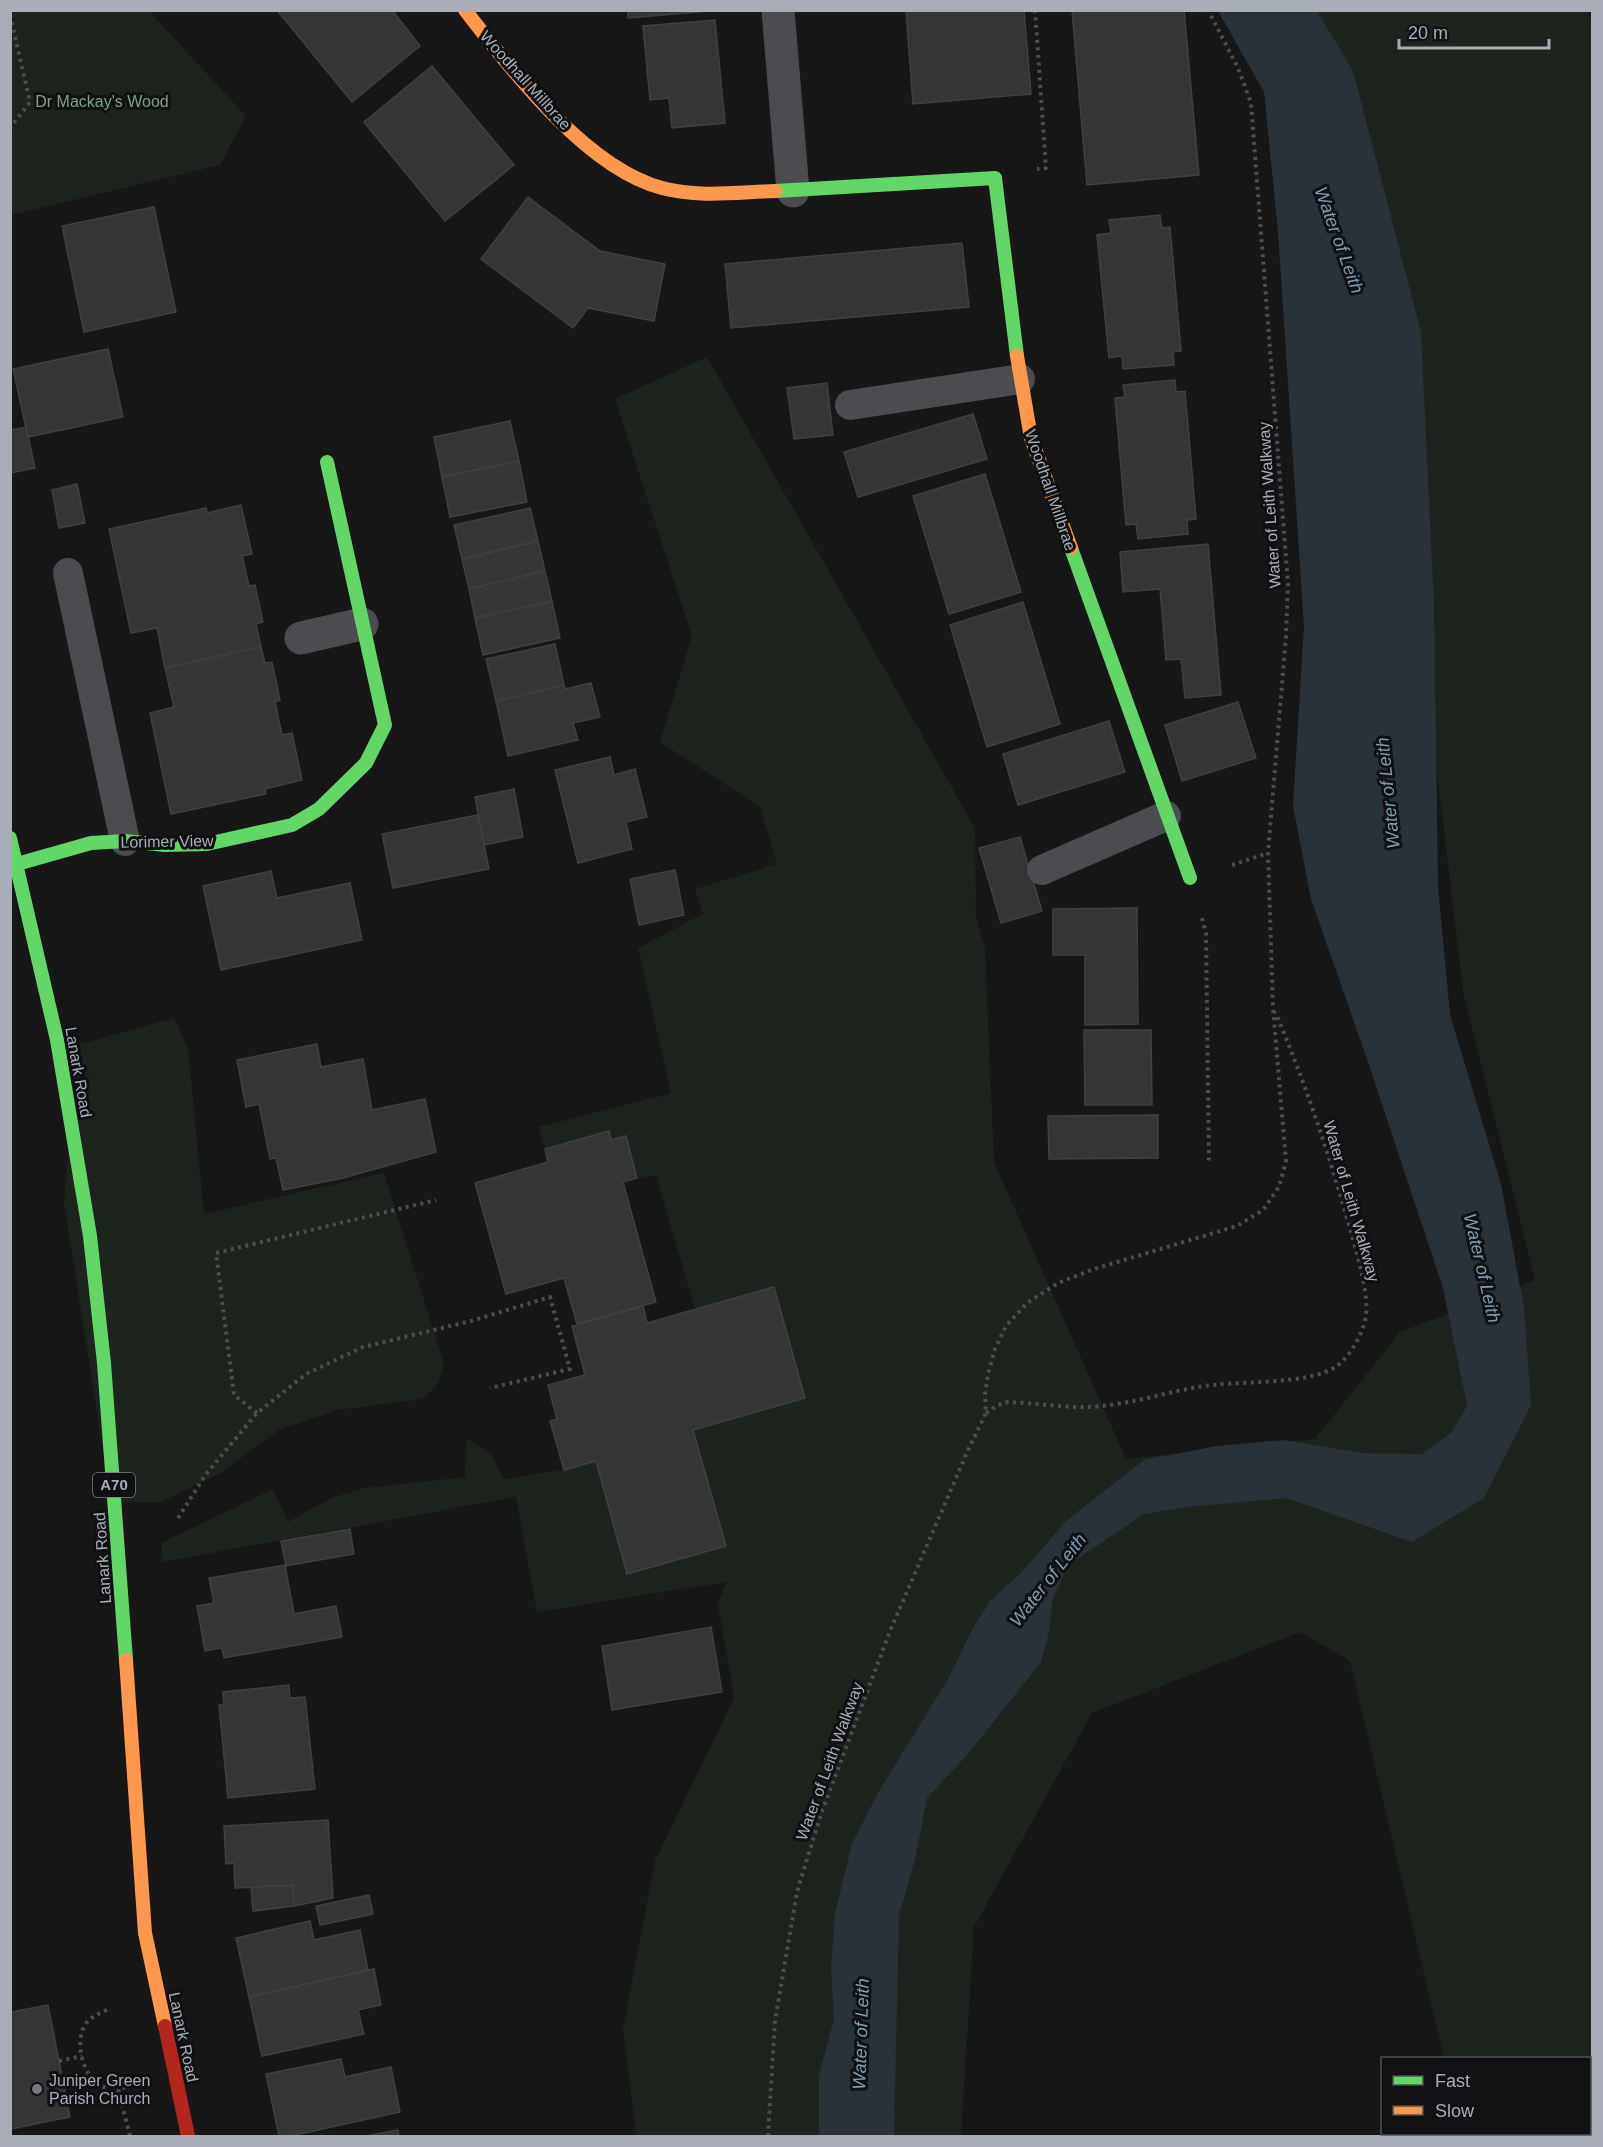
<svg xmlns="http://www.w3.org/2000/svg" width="1603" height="2147" font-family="Helvetica,sans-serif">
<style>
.green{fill:#1d241e}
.water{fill:#2a3239}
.building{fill:#353536;stroke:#3f4043;stroke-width:1.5}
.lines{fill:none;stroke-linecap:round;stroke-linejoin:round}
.path{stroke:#4d4e52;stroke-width:4;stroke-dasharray:3 4.5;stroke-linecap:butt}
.lane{stroke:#4b4c50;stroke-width:30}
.street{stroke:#4b4c50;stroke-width:33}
.fast{stroke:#63d668;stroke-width:14}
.slow{stroke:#ff974d;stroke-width:14}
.jam{stroke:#b3261e;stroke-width:14}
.poi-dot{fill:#757880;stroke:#111113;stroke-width:2}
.labels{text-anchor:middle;stroke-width:6;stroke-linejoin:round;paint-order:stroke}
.shield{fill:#111113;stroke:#7b7e86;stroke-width:1.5}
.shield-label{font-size:15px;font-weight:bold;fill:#a8adb8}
.street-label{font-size:16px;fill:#a8adb8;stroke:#111113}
.park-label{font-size:16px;fill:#7fa381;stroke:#111113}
.poi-label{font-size:16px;fill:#a8adb8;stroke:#111113;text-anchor:start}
.water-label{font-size:18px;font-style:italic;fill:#7f9bb3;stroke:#111113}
</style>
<rect width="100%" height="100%" fill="#171717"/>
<!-- green -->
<path class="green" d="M10 11H149L246 116 220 165 11 215Z
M1295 11H1586L1592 18V2136H1463L1462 2134H1590V2058H1444L1350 1661 1300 1632 1092 1713 974 1927 961 2136H636L623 2029 655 1861 734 1698 718 1604 726 1582 537 1612 516 1497 162 1562 161 1543 273 1489 288 1522 331 1498 364 1488 465 1477 466 1438 491 1454 504 1479 564 1470 596 1461 627 1573 725 1546 693 1430 793 1402 800 1381 774 1287 695 1309 656 1175 637 1178 626 1136 611 1140 609 1131 545 1149 539 1127 671 1093 638 948 703 914 695 889 777 864 760 807 660 742 692 636 615 399 707 357 975 828 976 917 985 949 994 1162 1126 1459 1315 1439 1400 1332 1535 1280 1463 991 1405 501Z
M174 1018 188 1047 204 1214 384 1173 444 1364 438 1384 423 1399 337 1410 280 1429 222 1472 161 1502H117L109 1489 64 1203 77 1045Z"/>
<!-- water -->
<path class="water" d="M1218 11H1317L1353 71 1421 332 1434 607 1438 886 1450 1015 1501 1184 1524 1308 1531 1405 1484 1498 1412 1542 1286 1498 1187 1507 1144 1514 1067 1566 1053 1599 1048 1636 1041 1662 968 1754 927 1798 915 1859 899 1915 894 2136H819V2075L834 2019 831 1968 835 1914 852 1844 879 1791 947 1681 973 1628 991 1600 1020 1574 1066 1521 1144 1460 1217 1446 1283 1440 1362 1453 1422 1454 1451 1433 1467 1406 1443 1288 1366 1056 1311 899 1293 806 1304 626 1278 232 1264 92Z"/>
<!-- building -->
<path class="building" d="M277 10H392L420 46 352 102Z
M628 10H709V11L628 18Z
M906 10H1024L1031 94 913 104Z
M1072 10H1184L1199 175 1087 185Z
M715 20 725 123 672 128 669 98 650 100 643 26Z
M432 66 514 165 445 221 364 122Z
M528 197 600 251 665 264 654 321 588 308 573 328 481 259Z
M154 207 176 312 84 332 62 226Z
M1160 215 1162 228 1170 227 1181 351 1173 352 1174 365 1123 369 1122 356 1109 358 1097 235 1111 233 1109 220Z
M962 243 969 307 731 328 725 264Z
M108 349 123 417 28 437 13 369Z
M1175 380 1176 392 1185 391 1196 519 1187 520 1188 534 1138 539 1136 524 1126 525 1115 398 1125 397 1123 385Z
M827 383 833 435 794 439 787 388Z
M973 414 987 459 858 497 844 452Z
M510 421 519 461 442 477 434 437Z
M26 427 35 468 10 473V430Z
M519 461 527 502 450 517 442 477Z
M985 474 1021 592 949 614 913 496Z
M77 484 85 523 59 528 52 490Z
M241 505 252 554 242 556 249 586 255 585 263 622 256 624 261 647 165 668 157 628 131 633 109 529 206 508 207 513Z
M530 508 538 541 462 559 454 525Z
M538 541 545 571 469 589 462 559Z
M1208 544 1221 695 1185 698 1181 659 1166 660 1160 589 1123 592 1120 552Z
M545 571 552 601 475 618 469 589Z
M552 601 560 638 483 655 475 618Z
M1023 602 1060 724 987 747 950 625Z
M555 644 564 685 496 701 486 659Z
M261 647 265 663 272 662 280 700 275 702 282 735 292 733 302 780 265 789 266 794 171 814 150 713 174 707 165 668Z
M591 683 600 717 573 723 578 740 508 756 496 701 564 685 565 689Z
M1238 702 1256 758 1182 781 1165 725Z
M1109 721 1125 772 1018 805 1003 754Z
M610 757 614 775 635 769 647 817 626 822 632 849 578 863 555 770Z
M514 789 523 837 484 845 475 797Z
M478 815 489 869 393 888 382 834Z
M1020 837 1042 911 1001 923 979 848Z
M675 870 684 915 639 925 630 879Z
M271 871 277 898 350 883 362 940 221 970 203 886Z
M1137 908 1138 1024 1085 1025V955H1053V909Z
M1084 1030H1151L1152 1105H1085Z
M317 1044 321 1067 363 1059 372 1110 425 1099 436 1152 343 1178 283 1190 276 1158 270 1159 259 1104 246 1107 237 1060Z
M1158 1115V1158L1049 1159 1048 1116Z
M609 1131 611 1140 626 1136 637 1178 623 1182 656 1302 577 1324 564 1278 506 1294 475 1183 548 1162 545 1149Z
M774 1287 805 1398 693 1430 726 1546 627 1574 596 1461 564 1470 550 1421 557 1419 548 1385 585 1375 572 1326 643 1306 647 1323Z
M350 1529 354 1554 286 1566 281 1541Z
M285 1565 294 1614 336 1606 342 1637 224 1658 222 1648 205 1651 197 1606 214 1603 209 1578Z
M711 1627 722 1692 612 1710 602 1646Z
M289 1685 290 1698 305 1697 315 1789 228 1798 219 1705H224L223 1692Z
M328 1820 333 1898 294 1906 293 1885 235 1888 234 1863 226 1864 224 1826Z
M293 1885 294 1906 253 1911 251 1887Z
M369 1895 373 1914 320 1925 316 1906Z
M310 1921 314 1940 360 1930 368 1970 249 1997 236 1938Z
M374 1969 381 2005 358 2010 364 2034 262 2056 249 1997Z
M48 2005 70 2117 10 2129V2012Z
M341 2059 345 2077 391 2067 400 2112 291 2136H279L266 2074Z
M398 2130 399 2136H367Z"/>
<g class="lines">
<!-- path -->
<path class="path" d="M1035 10 1046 168 1037 169
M10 15 30 102 10 128
M1232 865 1268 853
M1202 918 1206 933 1209 1162
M257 1413 234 1395 216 1253 436 1200
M986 1413 998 1405 1008 1402C1035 1403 1064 1408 1090 1407 1127 1405 1163 1393 1198 1387 1235 1380 1309 1386 1337 1366 1351 1355 1364 1332 1366 1315 1368 1299 1363 1281 1360 1265 1337 1179 1310 1093 1275 1012
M178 1518 206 1474 257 1413 306 1374 363 1347 471 1321 550 1297 570 1369 490 1388
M107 2010C99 2013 93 2016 87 2022 73 2039 82 2079 104 2087 108 2088 114 2088 118 2089
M59 2061 82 2056
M130 2136 118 2089 134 2085
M768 2136 775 2021 797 1892 821 1814 890 1631 969 1448 986 1413 985 1394 988 1374 995 1349 1006 1326 1027 1303 1058 1283 1094 1269 1237 1226 1263 1210 1279 1187 1286 1161 1273 1008 1268 853 1286 636 1288 584 1251 103 1238 68 1208 10"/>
<!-- lane -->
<path class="lane" d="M850 405 1020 379
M68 573 125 841
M1042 870 1166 816"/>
<!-- street -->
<path class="street" d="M778 10 793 191
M301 638 362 624"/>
<!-- fast -->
<path class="fast" d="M776 191 995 178 1017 356
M1071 548 1190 878
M10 838 57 1040 90 1236 104 1363 126 1660
M17 864 91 843 125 841 165 845 207 844 292 825 319 809 366 763 385 725 327 462"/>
<!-- slow -->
<path class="slow" d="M465 10C512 70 586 168 662 188 699 198 739 192 776 191
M1017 356 1031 438 1071 548
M126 1660 145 1933 165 2026"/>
<!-- jam -->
<path class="jam" d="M165 2026 188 2136"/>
</g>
<!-- markers -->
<circle class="poi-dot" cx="37" cy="2089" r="6"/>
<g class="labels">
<!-- shield labels -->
<rect class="shield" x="93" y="1473" width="42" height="24" rx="4.5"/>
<g class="shield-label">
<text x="114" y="1490">A70</text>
</g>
<!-- street labels -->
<g class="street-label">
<text transform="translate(526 80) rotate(48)" y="6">Woodhall Millbrae</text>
<text transform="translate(1051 490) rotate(71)" y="6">Woodhall Millbrae</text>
<text transform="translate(1269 505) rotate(-94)" y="6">Water of Leith Walkway</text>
<text transform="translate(167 841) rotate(-1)" y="6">Lorimer View</text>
<text transform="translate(79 1072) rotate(80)" y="6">Lanark Road</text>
<text transform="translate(1352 1201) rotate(74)" y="6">Water of Leith Walkway</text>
<text transform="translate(102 1558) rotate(-94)" y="6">Lanark Road</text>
<text transform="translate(829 1761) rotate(-70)" y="6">Water of Leith Walkway</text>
<text transform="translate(184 2037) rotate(78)" y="6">Lanark Road</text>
</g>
<!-- park labels -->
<g class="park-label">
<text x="102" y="107">Dr Mackay's Wood</text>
</g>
<!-- poi labels -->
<g class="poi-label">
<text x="49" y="2086">Juniper Green<tspan x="49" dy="18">Parish Church</tspan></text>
</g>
<!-- water labels -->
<g class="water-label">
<text transform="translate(1339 240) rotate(70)" y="6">Water of Leith</text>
<text transform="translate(1388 793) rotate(-96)" y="6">Water of Leith</text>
<text transform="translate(1482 1268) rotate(77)" y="6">Water of Leith</text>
<text transform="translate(1048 1580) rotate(-52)" y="6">Water of Leith</text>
<text transform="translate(861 2034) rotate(-88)" y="6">Water of Leith</text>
</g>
</g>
<!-- border -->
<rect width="1603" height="2147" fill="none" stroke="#a8adb8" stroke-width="24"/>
<!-- legend -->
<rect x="1381" y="2057" width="210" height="78" fill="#111113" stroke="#4d4f55" stroke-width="1.5"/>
<rect x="1393" y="2076" width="30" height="9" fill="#63d668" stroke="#4d4f55" stroke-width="1.5"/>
<text x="1435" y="2087" font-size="18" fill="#a8adb8">Fast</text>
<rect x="1393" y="2106" width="30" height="9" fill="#ff974d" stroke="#4d4f55" stroke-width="1.5"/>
<text x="1435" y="2117" font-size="18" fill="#a8adb8">Slow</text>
<!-- scale -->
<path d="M1399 39v9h150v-9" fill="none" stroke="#a8adb8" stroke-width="3"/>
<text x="1408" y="39" font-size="18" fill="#a8adb8" stroke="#111113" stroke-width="4.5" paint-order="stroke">20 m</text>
</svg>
